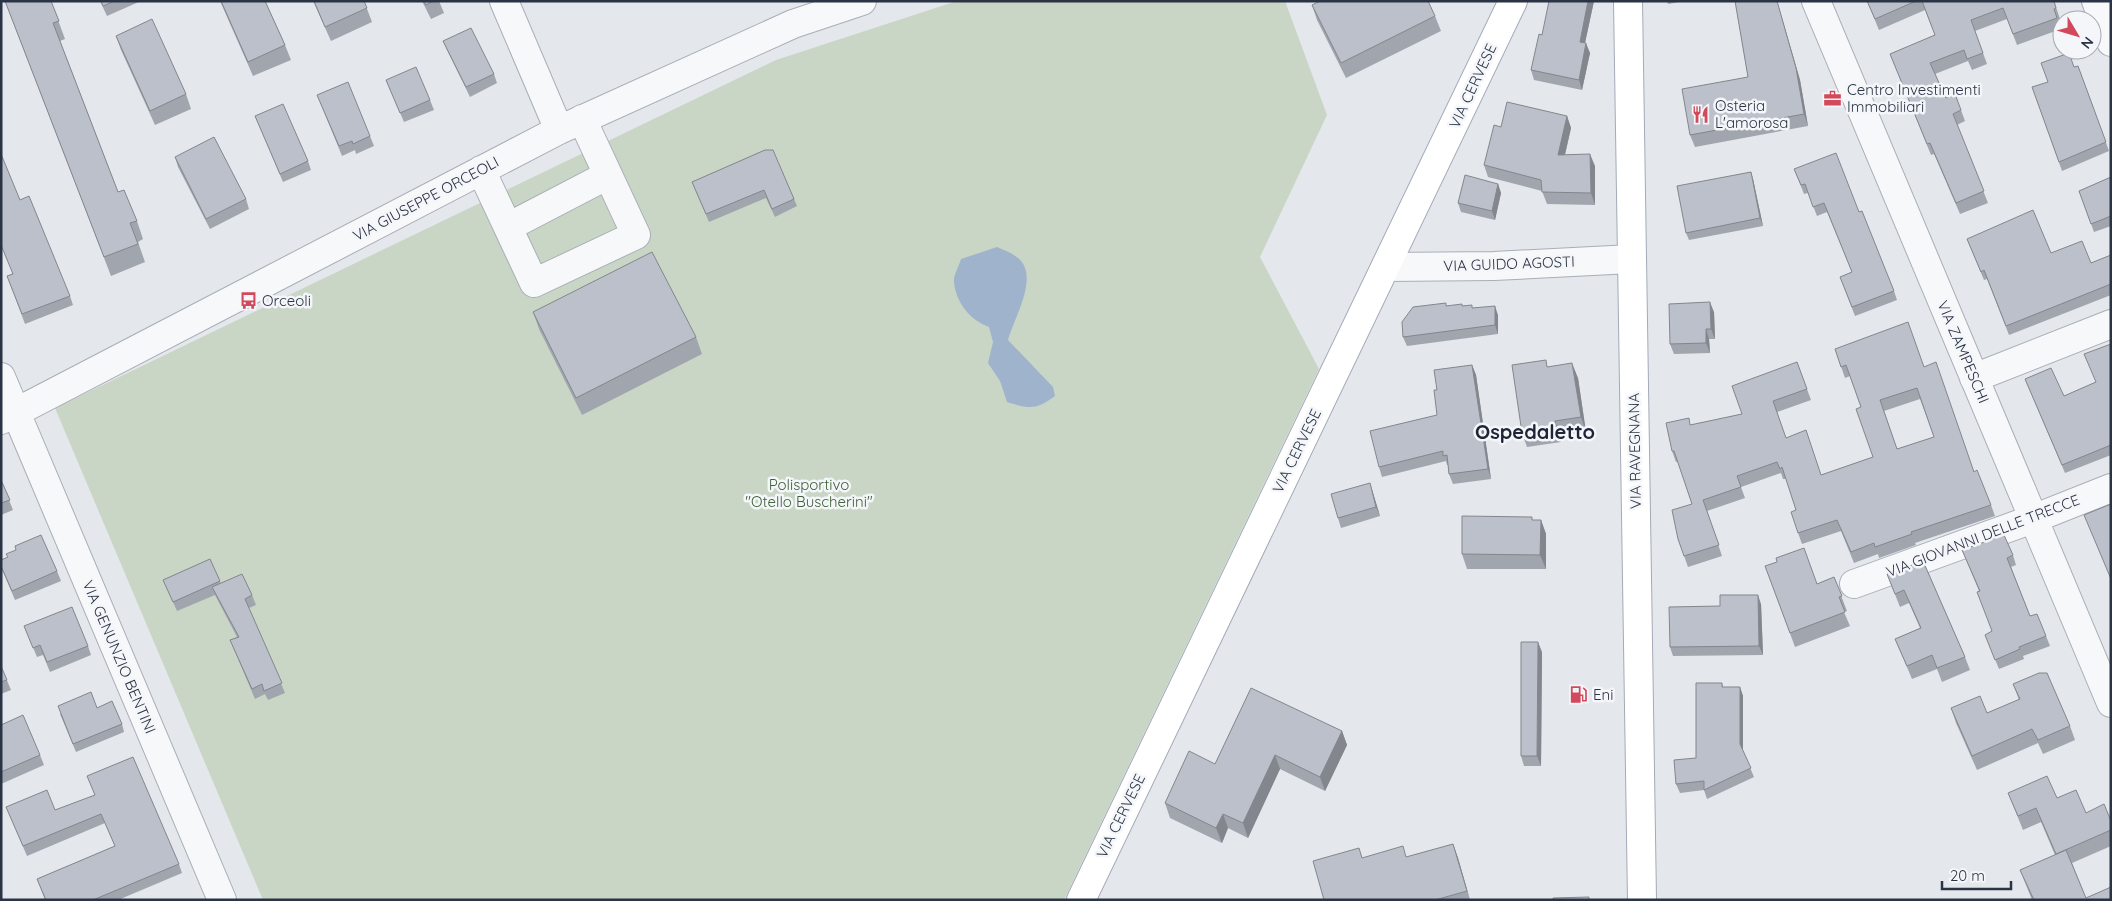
<svg xmlns="http://www.w3.org/2000/svg" width="2112" height="901" font-family="Quicksand,sans-serif">
<style>
.green{fill:#c9d6c5}
.water{fill:#9fb4cc}
.lines{fill:none;stroke-linecap:round;stroke-linejoin:round}
.minor-casing{stroke:#a9aeb7;stroke-width:30}
.major-casing{stroke:#a3abb8;stroke-width:30}
.minor{stroke:#f7f8fa;stroke-width:28}
.major{stroke:#fff;stroke-width:28}
.wall{fill:#a1a5ae;fill-rule:evenodd}
.shaded-wall{fill:#83868d}
.building{fill:#bbc0ca;stroke:#83868d;fill-rule:evenodd}
.labels{text-anchor:middle;stroke-width:5;stroke-linejoin:round;paint-order:stroke}
.street-label{font-size:15px;fill:#2b3445;stroke:#f4f6f9}
.poi-label{font-size:15px;fill:#2b3445;stroke:#f4f6f9;text-anchor:start}
.park-label{font-size:15px;fill:#3f6138;stroke:#f4f6f9}
.district-label{font-size:20px;font-weight:bold;fill:#1d2536;stroke:#f4f6f9}
</style>
<rect width="100%" height="100%" fill="#e4e7ec"/>
<!-- green -->
<path class="green" d="M957 1H1285L1327 115 1260 257 1319 369 1064 900H263L55 408 776 60Z"/>
<!-- water -->
<path class="water" d="M997 247C1004 250 1012 253 1018 258 1040 276 1014 318 1008 340L1053 387 1055 396C1036 410 1030 409 1007 402L1000 381 988 363 993 342 989 327C970 320 956 303 954 282 953 276 959 266 961 259Z"/>
<g class="lines">
<defs>
<path id="minor" d="M504 1 559 130
M1816 1 2111 703
M2096 1 2111 42
M481 170 534 283 636 235 582 119
M508 227 608 175
M1386 267 1494 266 1632 259
M1 377 222 900
M1974 378 2111 324
M1 420 559 130 793 24 862 1
M1854 584 2033 519 2111 488"/>
<path id="major" d="M1628 1 1642 900
M1081 900 1513 1"/>
</defs>
<!-- minor casing -->
<use href="#minor" class="minor-casing"/>
<!-- major casing -->
<use href="#major" class="major-casing"/>
<!-- minor -->
<use href="#minor" class="minor"/>
<!-- major -->
<use href="#major" class="major"/>
</g>
<!-- wall -->
<path class="wall" d="M5 1H51L65 39 60 41 118 192 137 221 143 239 138 242 145 262 111 276Z
M100 1H141L107 16Z
M220 1H265L285 45 291 60 253 76Z
M313 1H364L372 22 331 41Z
M422 1H439L444 13 431 19Z
M1594 1 1585 43 1590 53 1582 90 1534 80 1531 70 1542 35Z
M1667 1H1685L1668 4Z
M1735 1H1777L1800 80 1808 126 1695 147 1690 135 1748 77Z
M1867 1H2054L2060 19 2058 20 2061 29 2017 45 2007 19 1975 31 1987 64 1972 70 1968 61 1935 74 1946 98 1961 110 1965 121 1957 125 1988 203 1960 214 1934 154 1931 155 1890 54 1935 35 1925 10 1879 30Z
M1312 5 1435 16 1441 31 1346 78 1317 20Z
M116 36 186 94 191 109 155 125 121 50Z
M443 41 494 74 497 83 470 97 447 50Z
M2078 66 2109 151 2062 171 2032 87 2048 82Z
M386 80 430 100 434 110 404 122Z
M317 95 370 136 374 146 356 154 355 150 342 156Z
M255 116 308 161 311 170 283 182Z
M1567 116 1571 128 1565 155 1595 166V205L1547 204 1542 191 1488 177 1484 165 1501 127Z
M765 150 794 199 797 206 775 217 766 198 709 222 692 182Z
M175 157 246 199 249 209 210 229 178 167Z
M1794 169 1859 212 1894 291 1897 300 1855 316 1840 277 1852 272 1827 212 1817 216 1808 193 1804 194Z
M1751 172 1753 179 1763 226 1689 240 1686 233Z
M2111 177V226L2094 232 2079 191Z
M1498 184 1501 193 1495 220 1461 212 1458 203Z
M20 200 70 296 73 305 25 324 7 276 12 274Z
M1967 239 2051 253 2091 263 2111 255V295L2009 335 1987 279 1984 280Z
M1447 306H1463L1473 308 1498 315V334L1407 346 1403 337Z
M533 312 696 337 702 354 582 415 539 329Z
M1714 312 1715 339H1709L1710 353 1674 354 1670 344Z
M2111 344V455L2065 473 2025 379 2064 396 2096 382Z
M1835 349 1924 367 1974 472 1991 505 1995 516 1915 543 1916 545 1879 558 1878 554 1854 563 1841 531 1802 544 1798 533 1796 510 1786 479H1783L1781 473 1741 487 1745 498 1707 511 1722 556 1688 567 1678 539 1692 504 1678 462H1676L1672 451 1691 425 1742 414 1797 362 1811 400 1777 412 1786 438 1821 475 1873 457 1861 407 1850 376 1845 378ZM1920 399 1934 437 1897 449 1884 411Z
M1472 365 1476 375 1491 479 1453 484 1449 474 1448 465H1447L1446 461 1382 477 1379 467 1437 415V390Z
M1549 367 1578 378 1586 432 1560 435 1561 442 1527 447 1522 433Z
M1 480 13 510 1 515Z
M1370 483 1380 516 1341 528 1338 518Z
M1533 520H1541L1546 534V569H1467L1462 554Z
M1962 550 2013 555 2016 565 2011 567 2030 616 2046 636 2050 646 2023 656 2024 659 1999 669 1985 635 1992 631 1979 591Z
M210 559 221 584 252 595 256 605 249 608 285 693 268 700 265 694 255 699 230 640 237 637 215 595 177 611 163 580Z
M1 560 57 571 61 581 15 600 1 567Z
M1923 561 1965 657 1970 670 1942 682 1937 669 1912 679 1895 639 1920 628 1909 603 1900 607 1887 574Z
M1765 566 1817 584 1834 577 1847 611 1844 612 1850 626 1795 647Z
M1761 604 1763 655 1673 656 1670 647 1720 606Z
M24 626 88 646 91 655 50 672 43 655 37 657Z
M1542 652 1541 766H1524L1521 756Z
M1 666 11 690 1 694Z
M1722 683 1723 687H1740L1743 696V751L1754 777 1707 799 1704 790 1680 793 1676 784 1696 758Z
M2013 684 2070 726 2075 740 2043 754 2038 743 1977 770 1956 723 1951 708 1987 713 2019 700Z
M97 708 122 724 124 732 76 752 60 714Z
M1 725 40 755 44 765 1 784Z
M1342 731 1347 745 1325 791 1280 769 1248 838 1228 828 1222 843 1170 818 1165 803 1215 764Z
M87 776 179 864 182 873 118 900H45L37 879 115 846 105 823 27 856 6 807 55 810 95 795Z
M2008 793 2057 798 2086 813 2111 821V846L2072 863 2086 898 2111 900H2032L2020 870 2055 855 2041 822 2023 830Z
M1453 844 1458 858 1470 900H1324L1363 858 1407 857Z"/>
<!-- shaded-wall -->
<path class="shaded-wall" d="M1588 1H1594L1583 52 1580 42Z
M1777 1 1800 80 1808 126 1804 114Z
M1586 43 1590 53 1582 90 1579 80Z
M1567 116 1571 128 1562 167 1558 155Z
M1590 154 1595 166V205L1591 193Z
M1751 172 1753 179 1763 226 1760 218Z
M1498 184 1501 193 1495 220 1492 211Z
M1710 302 1714 312 1715 339 1711 329Z
M1495 306 1498 315V334L1495 325Z
M1706 329 1709 339 1710 353 1706 343Z
M1572 363 1578 378 1586 432 1581 417Z
M1472 365 1476 375 1491 479 1488 469Z
M1555 421 1560 435 1561 442 1556 428Z
M1370 483 1373 493 1380 516 1376 507Z
M1541 520 1546 534V569L1540 555Z
M1758 595 1761 604 1763 655 1759 646Z
M1538 642 1542 652 1541 766 1537 756Z
M1740 687 1743 696V753L1740 744Z
M1342 731 1347 745 1325 791 1320 777Z
M1275 755 1280 769 1248 838 1243 823Z
M1223 814 1228 828 1222 843 1216 828Z
M1453 844 1458 858 1470 900 1467 891Z"/>
<!-- building -->
<path class="building" d="M5 1H51L59 21 53 23 118 192 124 190 137 221 130 223 138 244 104 257Z
M101 1H115L103 6Z
M221 1H265L285 45 248 62Z
M314 1H364L367 8 325 27Z
M424 1H433L426 5Z
M1320 1H1428L1435 16 1341 63 1312 5Z
M1549 1H1588L1580 42 1586 43 1579 80 1531 70 1539 34 1542 35Z
M1735 1H1777L1796 68 1804 114 1690 135 1682 89 1748 77Z
M1867 1H1916L1875 19Z
M1922 1H2054L2056 8 2054 9 2057 18 2013 34 2003 8 1971 20 1983 53 1967 59 1964 50 1930 63 1946 98 1955 94 1961 110 1953 114 1984 191 1956 203 1930 143 1927 144 1890 54 1935 35Z
M152 19 186 94 150 111 116 36Z
M471 28 494 74 466 87 443 41Z
M2069 53 2074 67 2078 66 2106 142 2059 162 2032 87 2048 82 2041 63Z
M416 67 430 100 400 113 386 80Z
M348 82 370 136 353 144 352 141 339 146 317 95Z
M1507 102 1567 116 1558 155 1590 154 1591 193 1542 192 1541 180 1484 165 1494 125 1501 127Z
M283 104 308 161 280 174 255 116Z
M214 137 246 199 206 219 175 157Z
M765 150H773L794 199 772 209 764 190 706 214 692 182Z
M1836 153 1859 212 1862 211 1894 291 1852 307 1840 277 1852 272 1824 203 1813 207 1805 184 1801 185 1794 169Z
M1 154 20 200 29 196 70 296 22 314 7 276 13 274 1 245Z
M1751 172 1760 218 1686 233 1677 186Z
M1465 175 1498 184 1492 211 1458 203Z
M2111 177V216L2091 224 2079 191Z
M2033 210 2051 253 2082 241 2091 263 2111 255V284L2006 326 1984 270 1981 272 1967 239Z
M652 252 696 337 576 398 533 312Z
M1710 302 1711 329H1706V343L1670 344 1669 304Z
M1446 303V306L1462 304V306L1472 305V308L1495 306V325L1403 337 1402 322 1413 307Z
M1908 322 1924 367 1936 362 1974 472 1977 470 1991 505 1911 532 1912 534 1875 547 1874 543 1851 552 1837 520 1798 533 1791 512 1796 510 1782 467 1780 469 1777 462 1737 476 1741 487 1703 500 1719 545 1684 556 1678 539 1672 510 1692 504 1674 451H1672L1666 423 1689 418 1690 425 1742 414 1732 386 1797 362 1807 389 1773 401 1786 438 1806 430 1821 475 1873 457 1856 409 1861 407 1846 365 1841 367 1835 349ZM1917 388 1934 437 1897 449 1880 400Z
M2111 344V445L2062 465 2025 379 2051 368 2064 396 2096 382 2084 354Z
M1546 360 1547 367 1572 363 1581 417 1555 421 1556 428 1522 433 1512 365Z
M1472 365 1488 469 1449 474 1447 455 1443 456V451L1379 467 1370 431 1437 415 1434 390H1437L1434 370Z
M1 480 10 500 1 503Z
M1370 483 1376 507 1338 518 1331 494Z
M2111 504V579L2084 515Z
M1462 516 1532 517V520H1541L1540 555 1462 554Z
M41 535 57 571 12 591 1 566V560L8 557 6 554 16 550 15 546Z
M2004 535 2013 555 2007 558 2030 616 2037 614 2046 636 2019 647 2020 649 1995 660 1985 635 1992 631 1977 592 1980 591 1962 550Z
M1804 548 1817 584 1834 577 1842 596 1839 597 1845 612 1790 633 1765 566 1777 562 1776 558Z
M210 559 220 581 173 602 163 580Z
M1923 561 1965 657 1937 668 1932 655 1907 666 1895 639 1921 628 1904 590 1895 594 1887 574Z
M242 574 252 595 245 599 282 683 264 691 262 684 252 689 230 640 239 637 212 587Z
M1720 595H1758L1759 646 1670 647 1669 607 1720 606Z
M72 607 88 646 47 662 40 645 33 648 24 626Z
M1521 642H1538L1537 756H1521Z
M1 666 7 680 1 682Z
M2039 673H2047L2070 726 2038 740 2032 729 1972 756 1951 708 1980 696 1987 713 2020 699 2013 684Z
M1696 683H1722V687H1740V744L1751 768 1704 790V781L1676 784 1674 760 1696 758Z
M1251 688 1342 731 1320 777 1275 755 1243 823 1223 814 1216 828 1165 803 1189 751 1215 764Z
M91 692 97 708 112 701 122 724 73 744 58 706Z
M23 715 40 755 1 772V725Z
M133 757 179 864 93 900H46L37 879 115 846 101 814 23 846 6 807 47 790 55 810 95 795 87 776Z
M2047 776 2057 798 2076 790 2086 813 2104 804 2111 821V830L2056 854 2036 808 2018 816 2008 793Z
M1453 844 1467 891 1435 900H1324L1313 861 1359 848 1362 858 1403 846 1406 857Z
M2066 850 2086 898 2111 887V900H2034L2020 870Z
M1589 897V900H1553V898Z"/>
<!-- icons -->
<defs>
<symbol id="office-bare" viewBox="-9 -9 18 18"><path d="M-6-3h4V-5.5h4V-3h4V5H-6ZM-1-4.5V-3h2v-1.5ZM-6 0V1H6V0Z" fill="#d1495b" stroke="#f4f6f9" stroke-width="2.5" paint-order="stroke"/></symbol>
<symbol id="restaurant-bare" viewBox="-9 -9 18 18"><path d="M-5-6h1v4h1v-4h1v4h1v-4h1v5L-1.5 .5V6h-2V.5L-5-1ZM5-6V6H3V1.5H1.5Q1.5-4 5-6Z" fill="#d1495b" stroke="#f4f6f9" stroke-width="2.5" paint-order="stroke"/></symbol>
<symbol id="bus-bare" viewBox="-9 -9 18 18"><path d="M-5-6H5V4H4V6H2V4H-2V6H-4V4H-5ZM-3.5-4V0h7V-4ZM-3.5 1.2v1.5H-2V1.2ZM2 1.2v1.5H3.5V1.2Z" fill="#d1495b" stroke="#f4f6f9" stroke-width="2.5" paint-order="stroke"/></symbol>
<symbol id="fuel-bare" viewBox="-9 -9 18 18"><path d="M-5.5-6h7V0h2V4h1.3V-2.5L3-4.5l.8-.8L6-3V5H2.5V1h-1V6h-7ZM-4.2-4.7v3.2H.2V-4.7Z" fill="#d1495b" stroke="#f4f6f9" stroke-width="2.5" paint-order="stroke"/></symbol>
</defs>
<g fill-rule="evenodd">
<use href="#office-bare" x="1820" y="86" width="25" height="25"/>
<use href="#restaurant-bare" x="1688" y="102" width="25" height="25"/>
<use href="#bus-bare" x="236" y="288" width="25" height="25"/>
<use href="#fuel-bare" x="1566" y="682" width="25" height="25"/>
</g>
<g class="labels">
<!-- street labels -->
<g class="street-label">
<text transform="translate(1473 86) rotate(-65)" y="5">VIA CERVESE</text>
<text transform="translate(426 199) rotate(-28)" y="5">VIA GIUSEPPE ORCEOLI</text>
<text transform="translate(1509 264) rotate(-2)" y="5">VIA GUIDO AGOSTI</text>
<text transform="translate(1963 352) rotate(67)" y="5">VIA ZAMPESCHI</text>
<text transform="translate(1297 451) rotate(-64)" y="5">VIA CERVESE</text>
<text transform="translate(1635 451) rotate(-91)" y="5">VIA RAVEGNANA</text>
<text transform="translate(1983 536) rotate(-21)" y="5">VIA GIOVANNI DELLE TRECCE</text>
<text transform="translate(119 657) rotate(67)" y="5">VIA GENUNZIO BENTINI</text>
<text transform="translate(1121 816) rotate(-64)" y="5">VIA CERVESE</text>
</g>
<!-- poi labels -->
<g class="poi-label">
<text x="1847" y="95">Centro Investimenti<tspan x="1847" dy="17">Immobiliari</tspan></text>
<text x="1715" y="111">Osteria<tspan x="1715" dy="17">L'amorosa</tspan></text>
<text x="262" y="306">Orceoli</text>
<text x="1593" y="700">Eni</text>
</g>
<!-- park labels -->
<g class="park-label">
<text x="809" y="490">Polisportivo<tspan x="809" dy="17">"Otello Buscherini"</tspan></text>
</g>
<!-- district labels -->
<g class="district-label">
<text x="1535" y="439">Ospedaletto</text>
</g>
</g>
<!-- border -->
<rect width="2112" height="901" fill="none" stroke="#2b3445" stroke-width="5"/>
<!-- north arrow -->
<g transform="translate(2077 35) rotate(128)"><circle r="24" fill="#f4f6f9" stroke="#a4a8b1"/>
<path d="M0-4L9 19L0 12L-9 19Z" fill="#d1495b"/>
<text y="-8" font-size="14" font-weight="bold" text-anchor="middle" fill="#2b3445">N</text>
</g>
<!-- scale -->
<path d="M1942 881v8h69v-8" fill="none" stroke="#2b3445" stroke-width="2.5"/>
<text x="1950" y="881" font-size="15" fill="#2b3445" stroke="#f4f6f9" stroke-width="4" paint-order="stroke">20 m</text>
</svg>
